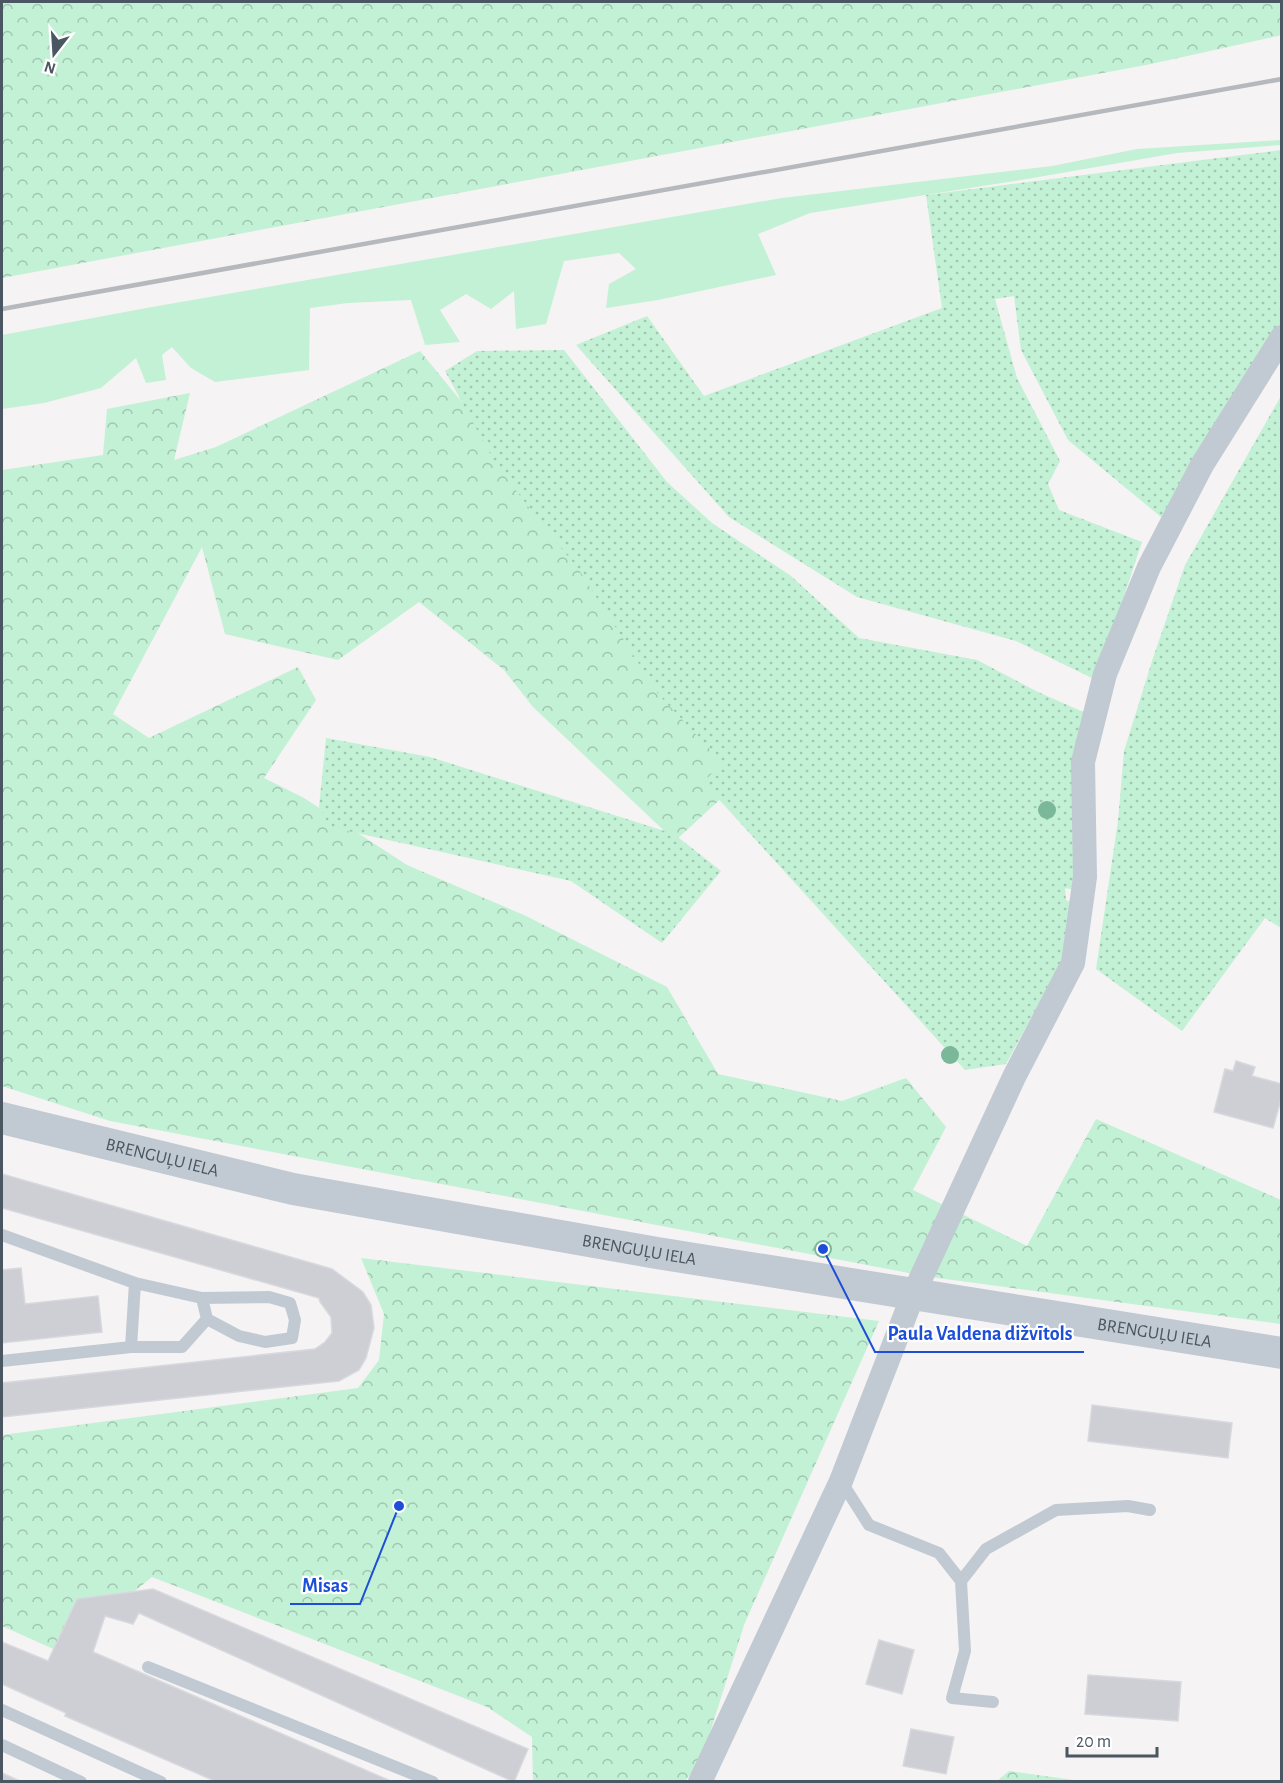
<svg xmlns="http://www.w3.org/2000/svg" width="1283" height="1783" font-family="'Alegreya Sans',sans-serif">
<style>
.green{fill:#c3f1d5}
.forest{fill:url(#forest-crowns)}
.garden{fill:url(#garden-dots)}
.building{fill:#cdcfd5;stroke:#d7d9de;stroke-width:1.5}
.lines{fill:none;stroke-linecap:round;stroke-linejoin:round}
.service{stroke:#c1cad2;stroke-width:12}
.minor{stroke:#c1cad2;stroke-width:24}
.tertiary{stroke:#c1cad2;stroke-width:32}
.rail{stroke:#b5b8bd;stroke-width:4.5}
.tree{fill:#7bb799}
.labels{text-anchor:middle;stroke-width:4.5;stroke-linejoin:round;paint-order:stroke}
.street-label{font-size:18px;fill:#4a5661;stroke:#fff}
.leader{fill:none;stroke:#1d4ed8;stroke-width:2}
.callout-dot{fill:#1d4ed8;stroke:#fff;stroke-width:2}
.callout-label{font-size:20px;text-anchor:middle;font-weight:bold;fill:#1d4ed8;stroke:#fff;stroke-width:4.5;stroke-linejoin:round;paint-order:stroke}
</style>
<defs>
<pattern id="forest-crowns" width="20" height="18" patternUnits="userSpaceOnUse" patternTransform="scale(1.5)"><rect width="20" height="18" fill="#c3f1d5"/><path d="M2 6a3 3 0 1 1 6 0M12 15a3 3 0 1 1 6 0" fill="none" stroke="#a0c6b0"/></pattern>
<pattern id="garden-dots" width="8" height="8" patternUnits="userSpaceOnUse" patternTransform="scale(1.5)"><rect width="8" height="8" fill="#c3f1d5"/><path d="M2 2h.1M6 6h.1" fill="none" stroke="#a0c6b0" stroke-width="1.8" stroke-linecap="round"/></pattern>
</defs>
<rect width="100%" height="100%" fill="#f5f3f3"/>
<!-- green -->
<path class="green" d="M1281 140V145L1177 153 1021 180 810 213 758 234 776 275 658 300 606 308 609 284 636 269 619 253 564 261 546 324 516 329 514 291 491 309 466 294 440 310 460 342 425 345 411 300 348 303 310 308 309 370 215 382 191 368 172 347 162 355 166 380 146 383 136 358 101 388 44 403 2 409V335L152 307 782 198 1052 166 1137 149Z"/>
<!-- forest -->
<path class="forest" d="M2 2H1281L1282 35 1151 64 2 278Z
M420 351 647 628 766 757 675 841 533 707 504 670 419 602 338 660 225 634 202 547 113 714 149 738 298 667 316 700 264 778 304 798 407 865 524 915 667 987 718 1074 842 1101 906 1078 946 1127 913 1190 1027 1246 1096 1119 1281 1200V1324L930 1277 110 1121 2 1086V470L103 455 107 409 190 393 174 460 216 447Z
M361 1258 879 1321 744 1625 701 1761 685 1781H533L532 1737 487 1707 152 1577 60 1652 2 1626V1435L358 1388 379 1360 384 1314Z
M1009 1771 1081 1781H997Z"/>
<!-- garden -->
<path class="garden" d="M1281 150V324L1167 522 1068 440 1021 350 1014 296 995 299 1017 378 1060 461 1048 484 1059 510 1142 542 1096 680 1016 641 857 597 729 517 576 345 647 316 704 396 942 308 926 195Z
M564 350 667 482 712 523 791 576 859 638 977 660 1038 692 1090 715 1077 890 1065 888 1066 900 1079 906 1069 948 1006 1064 965 1070 703 782 723 763 659 695 577 567 550 535 495 463 445 371 477 351Z
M1281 396V928L1265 918 1182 1031 1096 969 1118 821 1124 751 1153 658 1185 565Z
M326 738 430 757 674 834 721 871 662 943 571 881 330 827 319 807Z"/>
<!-- building -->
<path class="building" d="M1236 1061 1255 1067 1252 1076 1282 1084V1096L1273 1128 1214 1112 1225 1069 1233 1071Z
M2 1174 332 1269 363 1292 371 1305 374 1328 366 1358 359 1370 339 1381 2 1417V1383L315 1349 325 1342 332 1333 331 1317 320 1302 319 1298 2 1208Z
M21 1268 25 1304 98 1296 102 1332 2 1343V1270Z
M1092 1405 1232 1423 1228 1458 1088 1441Z
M153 1589 528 1749 514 1782 139 1613 133 1624 105 1616 93 1652 393 1782H217L65 1716 66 1713 2 1684V1642L48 1661 77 1599Z
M879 1640 914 1650 902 1694 866 1684Z
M1088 1675 1181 1682 1178 1721 1085 1714Z
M911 1729 954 1737 946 1774 903 1766Z
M2 1773 22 1782H2Z"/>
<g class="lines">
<!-- service -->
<path class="service" d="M2 1235 135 1283 131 1347 2 1361
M202 1298 269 1297 290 1303 295 1320 292 1338 265 1342 239 1336 207 1319
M131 1347H182L207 1319 202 1298 135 1283
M841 1481 869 1525 939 1553 961 1581 965 1651 952 1698 993 1702
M961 1581 986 1549 1056 1510 1128 1506 1150 1510
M148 1667 433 1782
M2 1710 161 1782
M2 1745 81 1782"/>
<!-- minor -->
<path class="minor" d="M700 1782 841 1481 913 1295 1014 1077 1073 963 1085 877 1083 762 1105 674 1149 567 1202 465 1282 337"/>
<!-- tertiary -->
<path class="tertiary" id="s1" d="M2 1118 293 1189 657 1253 1282 1353"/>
<!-- rail -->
<path class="rail" d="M2 309 1282 79"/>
</g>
<!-- trees -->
<g class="tree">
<circle cx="1047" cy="810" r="9"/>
<circle cx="950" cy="1055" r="9"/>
<circle cx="823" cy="1249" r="9"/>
</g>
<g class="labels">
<!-- street labels -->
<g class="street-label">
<text dy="6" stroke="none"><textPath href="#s1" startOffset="165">BRENGUĻU IELA</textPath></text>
<text dy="6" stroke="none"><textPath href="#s1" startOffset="651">BRENGUĻU IELA</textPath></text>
<text dy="6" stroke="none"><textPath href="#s1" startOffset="1173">BRENGUĻU IELA</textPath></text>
</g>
</g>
<!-- callouts -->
<path class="leader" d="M823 1249L875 1352H1084M399 1506L360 1604H290"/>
<g class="callout-dot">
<circle cx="823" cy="1249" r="6"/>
<circle cx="399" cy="1506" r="6"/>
</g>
<g class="callout-label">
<text x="980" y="1340">Paula Valdena dižvītols</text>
<text x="325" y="1592">Misas</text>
</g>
<!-- border -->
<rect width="1283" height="1783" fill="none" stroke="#4a5661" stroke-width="6"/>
<!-- north arrow -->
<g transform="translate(54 54) rotate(197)" stroke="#ffffff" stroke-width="4.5" paint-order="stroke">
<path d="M0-4.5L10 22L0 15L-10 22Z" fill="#4a5661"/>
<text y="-9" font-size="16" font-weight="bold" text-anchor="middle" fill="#4a5661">N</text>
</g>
<!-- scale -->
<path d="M1067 1747v9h90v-9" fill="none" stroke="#4a5661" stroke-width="3"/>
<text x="1076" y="1747" font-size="18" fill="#4a5661" stroke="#ffffff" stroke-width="4.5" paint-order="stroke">20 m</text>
</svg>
